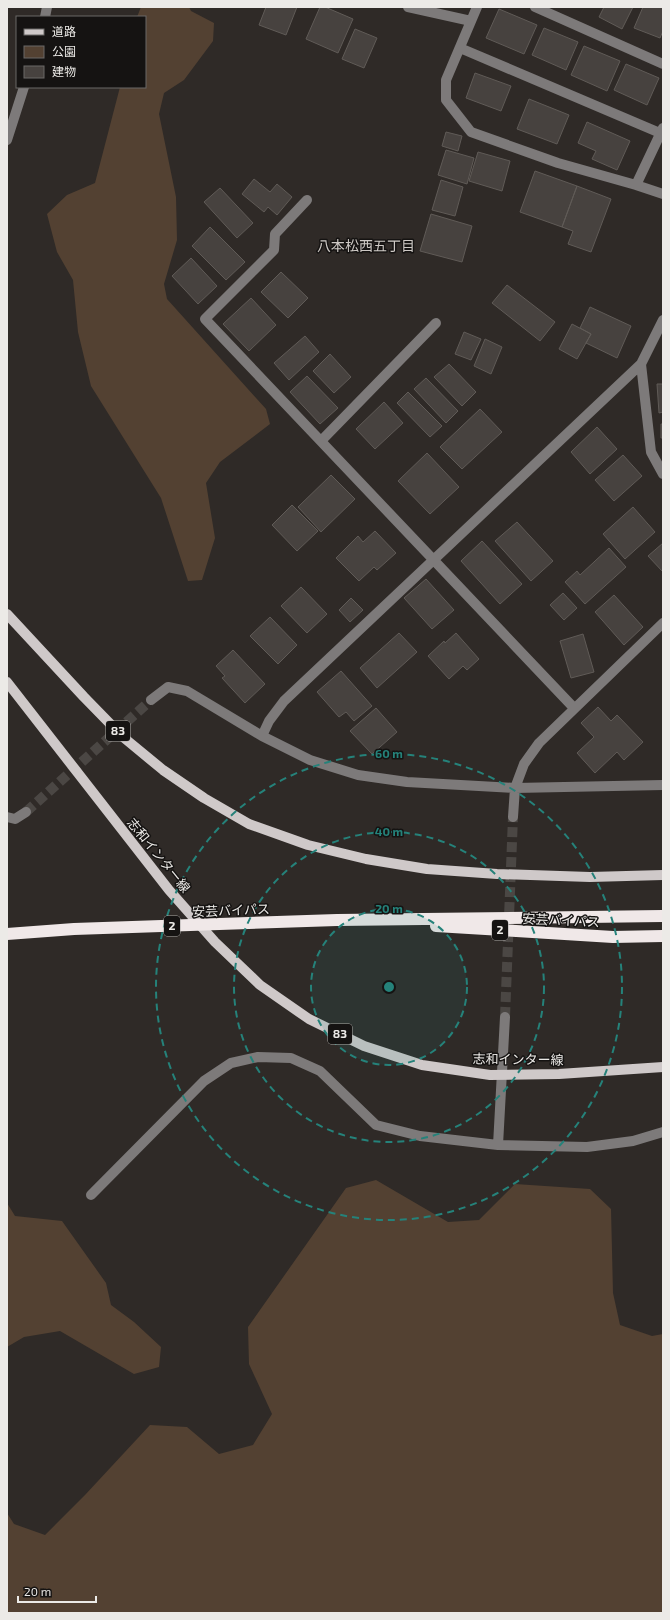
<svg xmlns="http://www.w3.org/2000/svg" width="670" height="1620" font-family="'Exo 2','Noto Sans JP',sans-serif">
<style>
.green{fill:#534132}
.building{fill:#47423f;stroke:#605b57}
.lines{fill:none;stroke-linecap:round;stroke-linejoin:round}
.minor-tunnel{stroke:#4b4744;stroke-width:10;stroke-dasharray:10 5;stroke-linecap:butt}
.minor{stroke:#7d7a7a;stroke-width:10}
.major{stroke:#cfc9c9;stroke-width:10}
.highway{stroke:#f0e8e8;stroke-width:12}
.ring{fill:none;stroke:#25827a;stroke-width:2;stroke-dasharray:7 5}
.labels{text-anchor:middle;stroke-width:3;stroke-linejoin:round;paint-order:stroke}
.shield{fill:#151312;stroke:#acaaa7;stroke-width:1}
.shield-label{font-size:12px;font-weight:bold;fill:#eceae7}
.street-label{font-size:13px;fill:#eceae7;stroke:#151312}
.neighbourhood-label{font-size:14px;fill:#cec9c5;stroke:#151312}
.centre{fill:#25827a;stroke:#151312;stroke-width:2}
.ring-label{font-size:12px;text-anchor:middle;font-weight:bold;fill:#25827a;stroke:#151312;stroke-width:3;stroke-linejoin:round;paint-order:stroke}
</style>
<rect width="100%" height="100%" fill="#2f2a27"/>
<!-- green -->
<path class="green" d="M141 7H189L191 11 214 23 213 41 184 80 164 93 159 114 176 197 177 240 164 284 167 299 266 409 270 424 220 462 206 483 215 538 202 580 188 581 161 498 91 386 78 332 73 280 57 252 47 214 67 195 95 183 120 87H145V17H137Z
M376 1180 448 1222 479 1220 515 1184 590 1189 611 1209 613 1293 620 1325 652 1336 663 1334V1613H7V1513L14 1524 45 1535 85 1495 150 1425 187 1427 219 1454 253 1445 272 1414 249 1364 248 1327 346 1188Z
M7 1203 15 1216 62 1221 106 1283 111 1305 134 1322 161 1347 159 1367 134 1374 60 1331 24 1337 7 1347Z"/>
<!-- building -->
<path class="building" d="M266 7H297L286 35 259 25Z
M320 7H325L353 19 338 53 306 39Z
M604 7H633L622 29 599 17Z
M643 7H663V31L660 38 634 28Z
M499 9 537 25 524 54 486 38Z
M544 28 578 42 566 70 532 55Z
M355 29 377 38 364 68 342 59Z
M584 46 620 61 607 91 571 75Z
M626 64 659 78 647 105 614 90Z
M475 73 511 86 501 111 466 98Z
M529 99 569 115 557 144 517 129Z
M587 122 630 141 617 170 592 159 596 151 578 143Z
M446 132 462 136 458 151 442 146Z
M446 150 474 158 467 184 438 175Z
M478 152 510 161 502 191 469 181Z
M535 171 577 186 562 227 520 212Z
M254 179 270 192 277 184 292 197 277 215 268 207 264 212 242 194Z
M441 180 463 187 455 216 432 210Z
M577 186 611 199 591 252 568 244 573 231 562 227Z
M220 188 253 223 237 238 204 202Z
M431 214 472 226 462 262 420 251Z
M210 227 245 262 226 280 192 246Z
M191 258 217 286 198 304 172 276Z
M281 272 308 298 288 318 261 292Z
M507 285 555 322 540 341 492 303Z
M251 298 276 325 249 351 223 324Z
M590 307 631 326 617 358 586 343 591 334 580 328Z
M572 324 591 334 577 359 559 349Z
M464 332 481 339 471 360 455 354Z
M305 336 319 352 289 380 274 363Z
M485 339 502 347 491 374 474 366Z
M330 354 351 377 334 393 313 371Z
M449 364 476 392 462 406 434 377Z
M307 376 338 408 320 424 290 392Z
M426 378 458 411 446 423 414 389Z
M657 384H663V412L659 413Z
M408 392 442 426 430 437 397 403Z
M384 402 403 423 375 449 356 429Z
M480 409 502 432 462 469 440 447Z
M661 424H663V438H661Z
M597 427 617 449 590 474 571 452Z
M427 453 459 487 430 514 398 481Z
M623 455 642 476 614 501 595 480Z
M331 475 355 499 321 532 298 507Z
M292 505 318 531 297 551 272 525Z
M633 507 655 532 625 559 603 534Z
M517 522 553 561 531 581 495 541Z
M375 531 396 553 377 570 374 567 359 581 336 558 358 536 363 542Z
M482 541 522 584 500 604 461 561Z
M663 543V572L648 556Z
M609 548 626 567 585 604 565 582 577 571 580 575Z
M426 579 454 610 432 629 404 598Z
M301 587 327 614 307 633 281 606Z
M563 593 577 608 564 620 550 605Z
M614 595 643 627 624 645 595 612Z
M351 598 363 610 350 622 339 610Z
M270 617 297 645 278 664 250 636Z
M399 633 417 652 377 688 360 668Z
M456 633 479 659 467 670 463 666 449 679 428 656 444 641 445 643Z
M583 634 594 672 571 678 560 641Z
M233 650 265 684 245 703 222 678 225 676 216 666Z
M341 671 372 706 354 721 346 712 339 717 317 692Z
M598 707 611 721 617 715 643 742 624 760 617 752 595 773 577 753 594 737 581 723Z
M376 708 397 732 372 754 350 731Z"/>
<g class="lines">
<!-- minor-tunnel -->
<path class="minor-tunnel" d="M26 812 151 700
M505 1017 513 817"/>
<!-- minor -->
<path class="minor" d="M408 7 471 21
M477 7 446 80V100L471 132 558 163 636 185 663 194
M535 7 663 64
M45 17 47 7
M460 48 660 133
M7 140 24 87
M636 185 663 128
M307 200 275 234 274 250 205 319 574 708
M663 320 641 364 651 452 663 474
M321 441 436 323
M151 700 168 687 187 691 262 736 310 760 358 775 407 782 515 788 663 785
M262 736 269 721 284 701 641 364
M7 817 15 819 26 812
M513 817 515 788 524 764 539 743 663 623
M498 1145 505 1017
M91 1195 204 1081 231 1063 258 1057 291 1058 320 1071 376 1125 420 1136 498 1145 587 1147 633 1141 663 1132"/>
<!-- major -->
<path class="major" d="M7 614 84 697 123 737 163 770 204 798 249 824 308 845 366 859 427 869 497 874 590 877 663 875
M7 682 169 890 215 942 260 985 309 1019 364 1046 422 1065 490 1075 559 1074 663 1067"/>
<!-- highway -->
<path class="highway" d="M436 926 613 937 663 936
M7 934 74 929 337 920 663 916"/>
</g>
<!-- distance rings -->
<circle cx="389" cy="987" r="78" fill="#25827a" fill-opacity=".12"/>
<g class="ring">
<circle cx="389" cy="987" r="78"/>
<circle cx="389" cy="987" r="155"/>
<circle cx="389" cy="987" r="233"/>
</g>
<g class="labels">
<!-- shield labels -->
<g class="shield">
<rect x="106" y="721" width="24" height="20" rx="3"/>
<rect x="164" y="916" width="16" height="20" rx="3"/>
<rect x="492" y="920" width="16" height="20" rx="3"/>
<rect x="328" y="1024" width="24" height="20" rx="3"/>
</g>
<g class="shield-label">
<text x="118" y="735">83</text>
<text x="172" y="930">2</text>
<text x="500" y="934">2</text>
<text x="340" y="1038">83</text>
</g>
<!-- street labels -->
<g class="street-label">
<text transform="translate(159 855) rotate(51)" y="5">志和インター線</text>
<text transform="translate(231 910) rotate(-2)" y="5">安芸バイパス</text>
<text transform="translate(561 920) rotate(3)" y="5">安芸バイパス</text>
<text transform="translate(518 1059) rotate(1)" y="5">志和インター線</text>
</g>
<!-- neighbourhood labels -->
<g class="neighbourhood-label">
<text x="366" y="251">八本松西五丁目</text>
</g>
</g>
<circle cx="389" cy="987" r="6" class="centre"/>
<g class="ring-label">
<text x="389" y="758">60 m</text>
<text x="389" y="836">40 m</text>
<text x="389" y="913">20 m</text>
</g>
<!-- border -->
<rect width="670" height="1620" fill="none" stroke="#eceae7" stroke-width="16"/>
<!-- legend -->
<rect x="16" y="16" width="130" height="72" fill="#151312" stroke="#6b6967"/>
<rect x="24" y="29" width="20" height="6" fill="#cfc9c9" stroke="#6b6967"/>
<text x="52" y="36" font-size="12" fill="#eceae7">道路</text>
<rect x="24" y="46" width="20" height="12" fill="#534132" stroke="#6b6967"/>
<text x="52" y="56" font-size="12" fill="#eceae7">公園</text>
<rect x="24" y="66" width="20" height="12" fill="#47423f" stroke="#6b6967"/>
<text x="52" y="76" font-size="12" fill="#eceae7">建物</text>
<!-- scale -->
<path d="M18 1596v6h78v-6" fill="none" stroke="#eceae7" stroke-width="2"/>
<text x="24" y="1596" font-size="12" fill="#eceae7" stroke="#151312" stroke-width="3" paint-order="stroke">20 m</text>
</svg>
